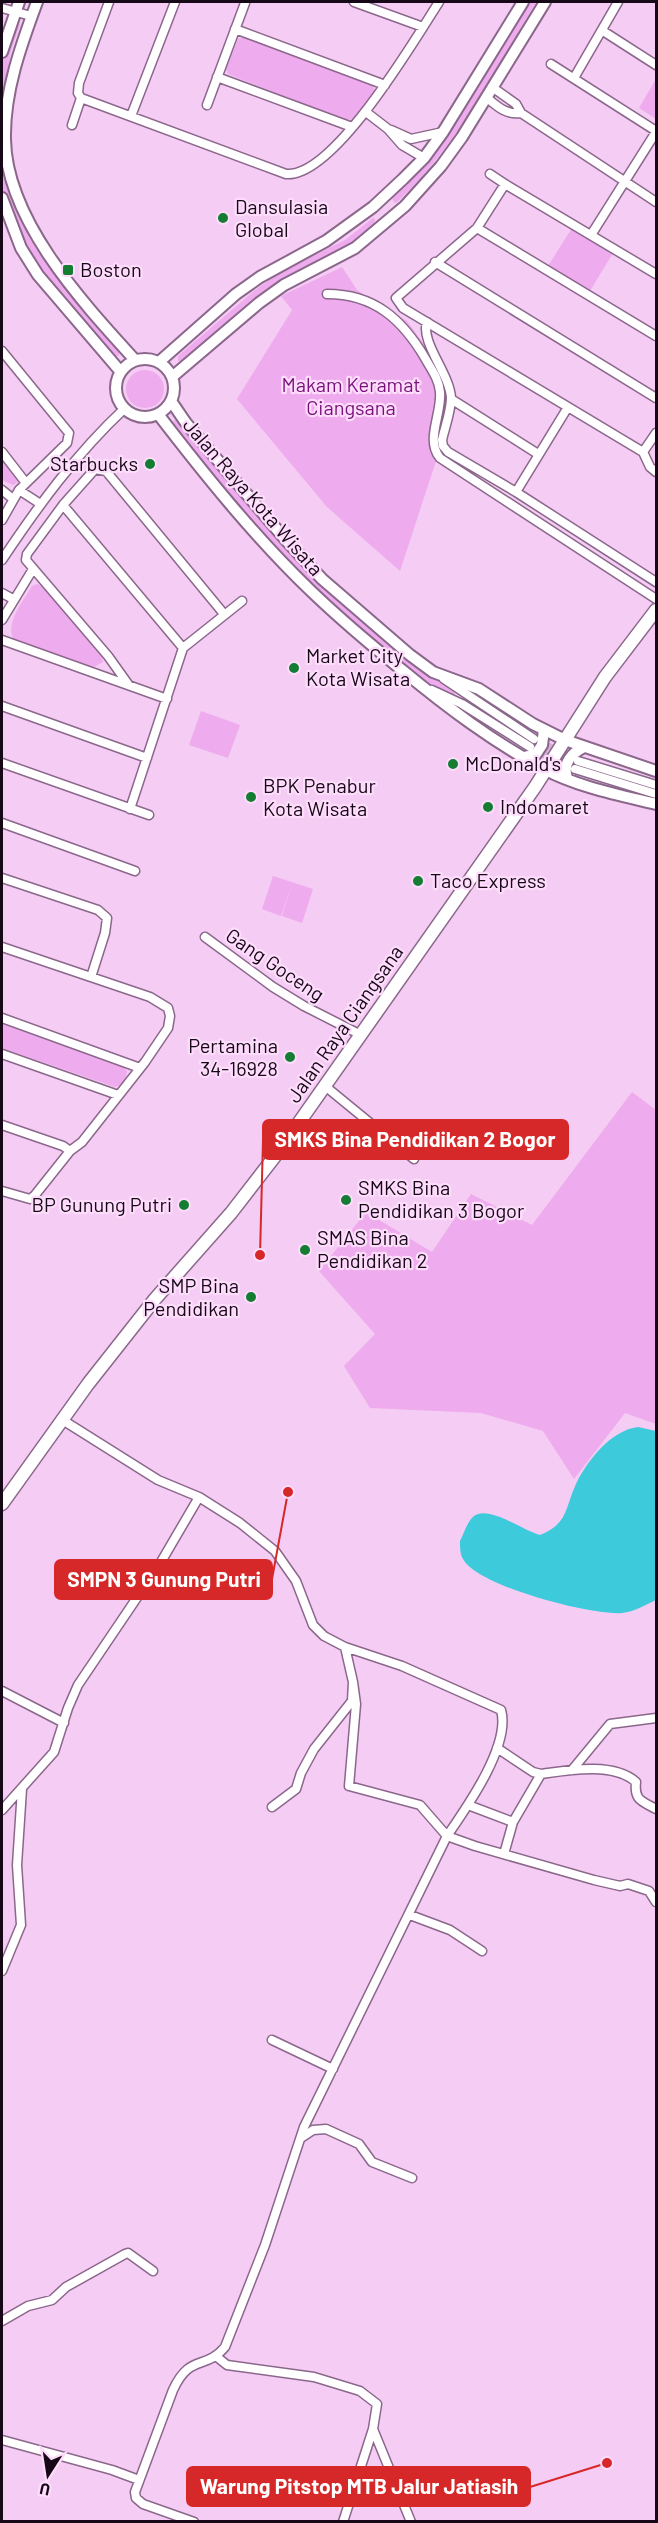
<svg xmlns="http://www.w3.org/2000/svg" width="658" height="2523" font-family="Barlow,sans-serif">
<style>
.green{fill:#eeabed}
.water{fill:#3dcadb}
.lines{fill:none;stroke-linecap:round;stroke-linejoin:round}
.minor-tunnel{stroke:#d4afd3;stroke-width:8;stroke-dasharray:8 4;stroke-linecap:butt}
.minor-casing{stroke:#8b678b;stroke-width:11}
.tertiary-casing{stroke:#8b678b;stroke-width:14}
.secondary-casing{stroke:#8b678b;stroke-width:15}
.minor{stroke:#fff;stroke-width:8}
.tertiary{stroke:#fff;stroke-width:10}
.secondary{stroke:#fff;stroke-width:12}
.poi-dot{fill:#147d31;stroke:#fedcfc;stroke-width:2}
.labels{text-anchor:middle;stroke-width:4.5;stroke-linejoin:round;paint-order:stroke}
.poi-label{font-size:20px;fill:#160816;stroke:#fedcfc;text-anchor:start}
.park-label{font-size:20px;fill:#79117b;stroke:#fedcfc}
.street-label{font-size:20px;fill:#160816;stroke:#fedcfc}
.leader{fill:none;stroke:#d62828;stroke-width:2}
.callout-dot{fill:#d62828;stroke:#fedcfc;stroke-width:2}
.callout{fill:#d62828;stroke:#d62828;stroke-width:2}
.callout-label{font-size:21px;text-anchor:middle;font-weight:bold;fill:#fff}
</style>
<rect width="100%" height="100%" fill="#f5ccf4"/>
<!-- green -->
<path class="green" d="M529 2H536C495 70 456 148 396 203L394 202 392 198C451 145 488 69 529 2Z
M18 21 20 25 11 51 2 97C2 60 1 54 18 21Z
M244 37 372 84 376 93 354 119 346 120 228 74 226 69 238 39Z
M656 79V119L639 108Z
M2 142C6 162 9 182 14 201 31 259 81 306 119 351V356H113C73 307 12 249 2 184 0 170 2 156 2 142Z
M373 218 375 219 374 225 349 245 279 281 258 296 182 361H178V356L254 291 276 275 345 240Z
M572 228 613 253 590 291 548 266Z
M342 267 357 290 407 321 434 358 444 390 435 437 439 452 400 571 327 507 237 399 292 310 281 296Z
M126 389a19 19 0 1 1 38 0a19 19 0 1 1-38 0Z
M175 420 178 421C211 461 244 502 279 540 331 598 391 649 455 693L454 695 422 680 361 631 313 586 242 511 172 427V422Z
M2 459 18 478V482L13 485 2 480Z
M37 584 44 587 102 654 103 662 94 667 86 666 14 640C4 624 24 600 32 586Z
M201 711 240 725 228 758 189 745Z
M273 876 313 889 302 923 282 916 292 884 281 916 262 909Z
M2 1024 123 1067 127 1071 125 1084 115 1087 2 1048Z
M632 1092 656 1110V1424L625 1413 574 1479 543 1431 481 1413 370 1408 344 1366 375 1334 319 1271 366 1212 432 1252 471 1194 532 1225Z"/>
<!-- water -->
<path class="water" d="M638 1427 656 1431V1600C645 1605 634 1612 622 1613 592 1616 477 1586 463 1559 460 1554 460 1547 460 1541 464 1533 467 1522 474 1516 489 1505 524 1531 540 1535 568 1524 565 1508 576 1484 587 1461 611 1430 638 1427Z"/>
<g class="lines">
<!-- minor-tunnel -->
<path class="minor-tunnel" d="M537 741 574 759
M532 748 572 768"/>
<defs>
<path id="minor" d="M354 2 423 27
M2 8 31 16
M235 29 385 85
M603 31 656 65
M551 64 656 131
M217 77 352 127
M574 78 618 2
M492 87 516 104 521 113 656 202
M486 97C498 107 506 115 521 113
M81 98 286 174C334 178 415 39 439 2
M207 105 245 3
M366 112 388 129 402 145 424 158
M131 116 175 2
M72 125 81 98 78 93 79 83 109 2
M391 130 411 139 443 132
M490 174 505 184
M477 228 656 336
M591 235 656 132
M435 262 656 398
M656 274 505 184 477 228 396 298 403 308 643 452 650 467 656 472
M327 294C374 294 402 319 425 358 431 369 439 379 440 392 442 414 425 440 440 458L656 599
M427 322C420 342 450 374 451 398 451 411 445 427 442 440L443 446 448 452 516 492 568 407
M2 351 69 433 67 443 19 490 2 520
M451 399 538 454
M2 452 26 483
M643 452 656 433
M2 490 13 499
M19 490 39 503
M516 492 656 582
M63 505 183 648
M2 560C38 506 76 454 124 409
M2 593 13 599
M2 620 33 569
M2 640 167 699
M444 679 534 739
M128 684 108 656 26 560 27 554 63 505 95 469 106 471 224 614
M432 690 462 704 530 747
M2 706 147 758
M578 761 656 785
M2 763 149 815
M575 769 656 794
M130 809 183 648 242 601
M2 823 135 871
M2 878 98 910 107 918 105 933 91 977
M205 937 273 987 304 1006 361 1035
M2 947 150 997 168 1008 170 1016 168 1028 145 1062 82 1142 70 1151 35 1195 30 1199 2 1191
M2 1018 140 1068
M2 1054 118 1095
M325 1086 414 1159
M2 1125 63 1146 70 1151
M61 1419 158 1480 199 1497 240 1523 275 1551 296 1581 313 1625 324 1636 345 1647 402 1666 501 1710C511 1745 467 1807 447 1836L304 2127 265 2245 225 2347C205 2371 190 2353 173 2390L135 2492 136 2498 143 2504 194 2522
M353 1682 356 1704 349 1786 420 1805 447 1836 475 1846 594 1880 620 1886 628 1884 649 1891 656 1902
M2 1691 64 1723
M497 1748 533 1772 541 1774C569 1770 614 1762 636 1782 634 1801 642 1801 656 1809
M572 1770 610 1724 656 1718
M468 1805 513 1822 504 1854
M272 1807 296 1789 301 1773 314 1749 352 1701 353 1682 345 1647
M2 1810 54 1752 68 1708 78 1685 161 1562 199 1497
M513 1822 541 1774
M410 1915 450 1930 482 1951
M2 1971 21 1925 17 1865 22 1789
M272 2040 333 2069
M301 2138 313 2130 326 2129 359 2144 372 2162 412 2178
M2 2321 28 2306 52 2300 66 2287 125 2254 128 2253 153 2271
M217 2357 227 2365 314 2377 360 2391 377 2404 373 2429 343 2522
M373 2429 411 2522
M2 2440 112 2470 139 2480"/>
<path id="tertiary" d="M37 2C21 45 4 92 5 139 6 220 83 303 135 360
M2 52 19 2
M2 198 21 248 38 275 120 371
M116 388a29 29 0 1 1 58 0a29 29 0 1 1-58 0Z
M159 362 236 294 260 277 326 241 373 207 403 179 424 158 443 132 523 2
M172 377 259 303 284 285 355 248 405 206 441 166 462 137 545 2
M171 401 186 423 285 539 322 579 410 655 433 672 479 689 533 724 565 740 656 771
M158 414C205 475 254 536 310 590 339 618 371 645 402 670 447 707 493 742 544 769 578 787 619 795 656 804
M524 757 536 754 542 745 544 730
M567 778C562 763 572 753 584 747"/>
<path id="secondary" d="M2 1504 88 1384 155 1299 231 1213 279 1151 535 787 605 677 656 610"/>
</defs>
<!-- minor casing -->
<use href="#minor" class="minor-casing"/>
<!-- tertiary casing -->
<use href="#tertiary" class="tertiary-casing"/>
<!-- secondary casing -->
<use href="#secondary" class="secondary-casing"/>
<!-- minor -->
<use href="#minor" class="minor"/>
<!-- tertiary -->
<use href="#tertiary" class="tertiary"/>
<!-- secondary -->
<use href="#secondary" class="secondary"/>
</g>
<!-- markers -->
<g class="poi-dot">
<circle cx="223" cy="218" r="6"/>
<rect x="62" y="264" width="12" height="12" rx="3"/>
<circle cx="150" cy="464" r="6"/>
<circle cx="294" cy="668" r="6"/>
<circle cx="453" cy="764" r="6"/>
<circle cx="251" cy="797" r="6"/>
<circle cx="488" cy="807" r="6"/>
<circle cx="418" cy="881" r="6"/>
<circle cx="290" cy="1057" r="6"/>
<circle cx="346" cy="1200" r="6"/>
<circle cx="184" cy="1205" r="6"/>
<circle cx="305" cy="1250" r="6"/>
<circle cx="251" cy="1297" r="6"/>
</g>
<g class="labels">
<!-- poi labels -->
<g class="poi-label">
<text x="235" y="214">Dansulasia<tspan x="235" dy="23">Global</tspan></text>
<text x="80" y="277">Boston</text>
<text x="138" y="471" text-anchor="end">Starbucks</text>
<text x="306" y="663">Market City<tspan x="306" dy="23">Kota Wisata</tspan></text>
<text x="465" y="771">McDonald's</text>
<text x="263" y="793">BPK Penabur<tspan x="263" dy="23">Kota Wisata</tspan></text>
<text x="500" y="814">Indomaret</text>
<text x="430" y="888">Taco Express</text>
<text x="278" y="1053" text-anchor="end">Pertamina<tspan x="278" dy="23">34-16928</tspan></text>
<text x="358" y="1195">SMKS Bina<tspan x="358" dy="23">Pendidikan 3 Bogor</tspan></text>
<text x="172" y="1212" text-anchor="end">BP Gunung Putri</text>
<text x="317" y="1245">SMAS Bina<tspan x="317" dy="23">Pendidikan 2</tspan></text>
<text x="239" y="1293" text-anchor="end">SMP Bina<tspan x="239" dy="23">Pendidikan</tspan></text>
</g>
<!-- park labels -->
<g class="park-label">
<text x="351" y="392">Makam Keramat<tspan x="351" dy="23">Ciangsana</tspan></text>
</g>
<!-- street labels -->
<g class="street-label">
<text transform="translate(253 497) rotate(49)" y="7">Jalan Raya Kota Wisata</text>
<text transform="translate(275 965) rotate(34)" y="7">Gang Goceng</text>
<text transform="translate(345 1024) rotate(-55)" y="7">Jalan Raya Ciangsana</text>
</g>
</g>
<!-- callouts -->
<path class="leader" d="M260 1255L263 1140M288 1492L272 1579M607 2463L530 2487"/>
<g class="callout-dot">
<circle cx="260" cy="1255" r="6"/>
<circle cx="288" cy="1492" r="6"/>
<circle cx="607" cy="2463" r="6"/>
</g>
<g class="callout">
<rect x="263" y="1120" width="305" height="39" rx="6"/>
<rect x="55" y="1560" width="217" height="39" rx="6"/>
<rect x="187" y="2467" width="343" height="39" rx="6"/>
</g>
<g class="callout-label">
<text x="415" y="1147">SMKS Bina Pendidikan 2 Bogor</text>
<text x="164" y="1587">SMPN 3 Gunung Putri</text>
<text x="359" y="2494">Warung Pitstop MTB Jalur Jatiasih</text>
</g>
<!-- border -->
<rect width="658" height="2523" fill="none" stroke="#160816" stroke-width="6"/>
<!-- north arrow -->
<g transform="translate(48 2475) rotate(192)" stroke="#fedcfc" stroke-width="4.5" paint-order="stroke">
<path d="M0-4.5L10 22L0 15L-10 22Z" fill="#160816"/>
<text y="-9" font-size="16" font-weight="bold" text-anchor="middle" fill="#160816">U</text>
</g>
</svg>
